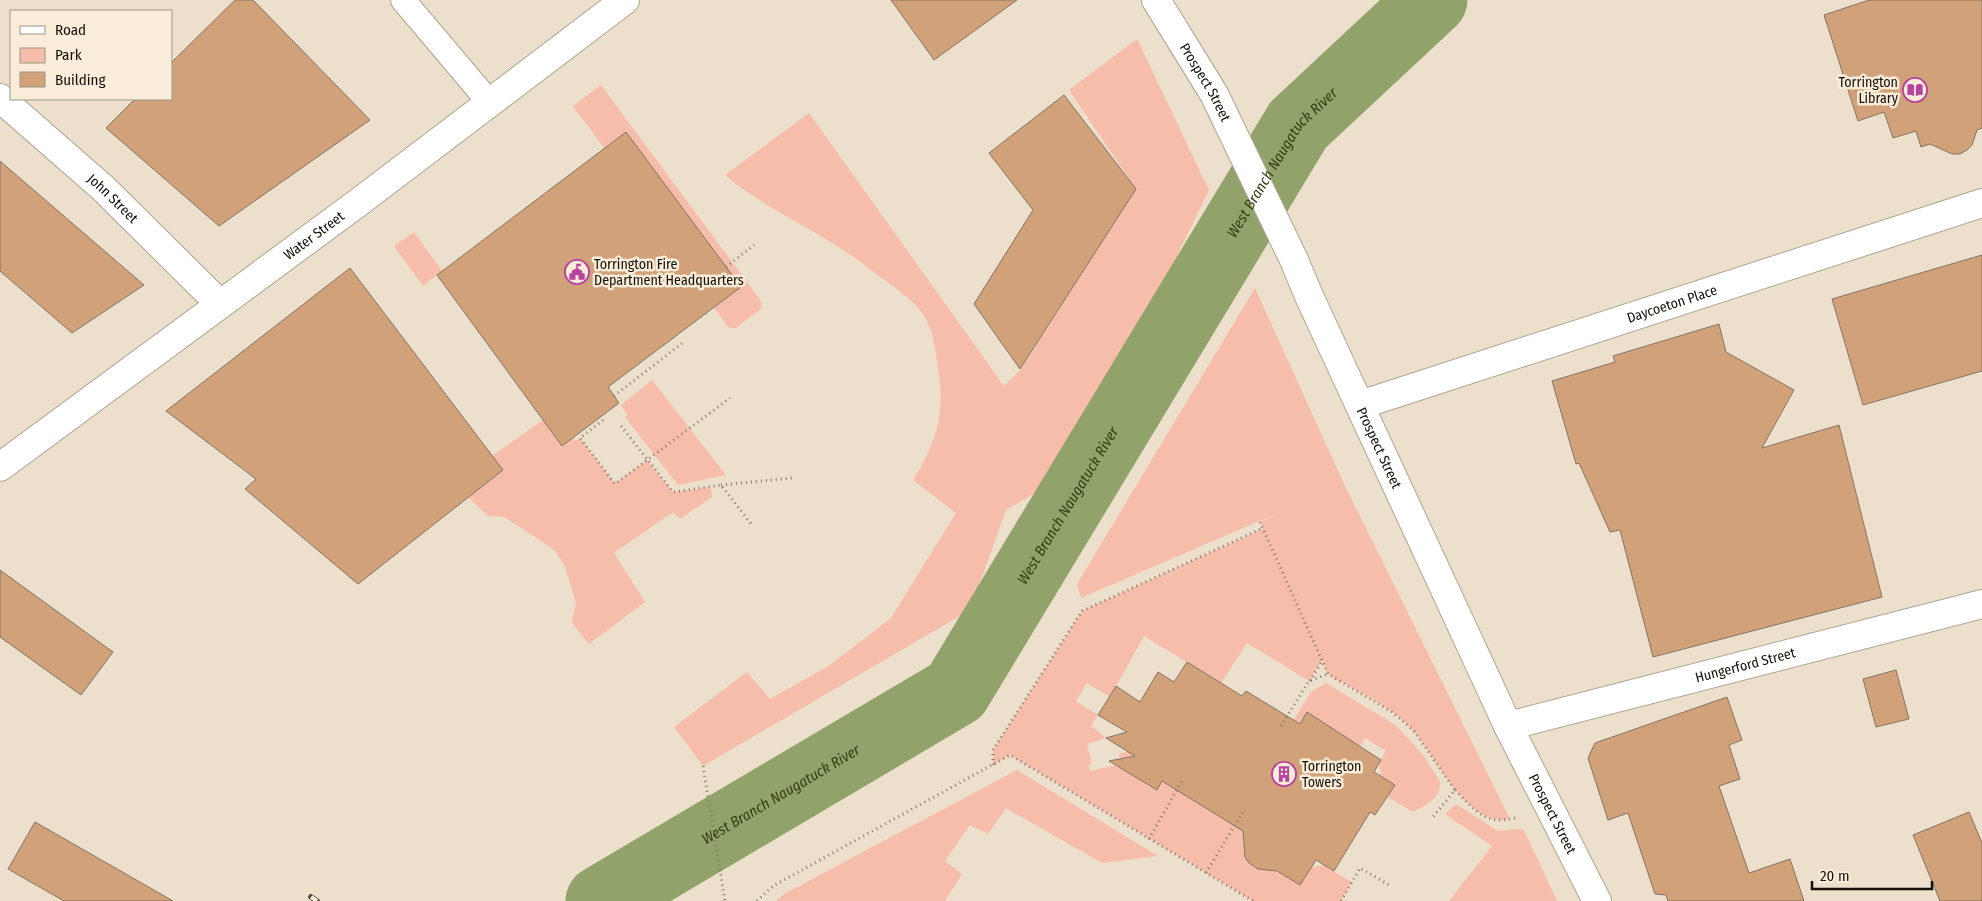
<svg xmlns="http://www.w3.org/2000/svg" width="1982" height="901" font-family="'Fira Sans Condensed',sans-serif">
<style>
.green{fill:#f6bdaa}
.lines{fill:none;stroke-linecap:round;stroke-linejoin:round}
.river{stroke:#92a26b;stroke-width:71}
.building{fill:#d1a17a;stroke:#847365}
.lane-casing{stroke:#afa390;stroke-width:26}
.street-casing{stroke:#afa390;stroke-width:30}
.secondary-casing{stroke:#afa390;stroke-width:30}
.path{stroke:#837b6d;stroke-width:3;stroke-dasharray:1 4;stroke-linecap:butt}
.lane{stroke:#fff;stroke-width:24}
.street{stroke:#fff;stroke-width:28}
.secondary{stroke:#fff;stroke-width:28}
.rail-casing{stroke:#474137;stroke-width:5.5}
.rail{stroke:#f9edd9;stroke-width:4;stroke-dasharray:11;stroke-linecap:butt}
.labels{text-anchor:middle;stroke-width:5;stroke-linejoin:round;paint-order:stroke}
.poi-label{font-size:14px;fill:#141009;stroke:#f9edd9;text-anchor:start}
.street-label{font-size:14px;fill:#141009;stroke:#f9edd9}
.water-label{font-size:15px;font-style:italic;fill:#333e14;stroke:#f9edd9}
</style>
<rect width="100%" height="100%" fill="#ece0cc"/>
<!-- green -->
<path class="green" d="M1137 39 1209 190 1072 472 1006 510 970 610 703 766 674 727 747 672 770 699 830 665 891 618 956 513 913 480C936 444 946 412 938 369 936 353 934 335 927 321 918 303 896 288 880 277 867 267 854 257 840 248 802 223 760 205 725 175L809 113 1004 386 1021 369 1136 189 1069 90Z
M601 85 761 301 762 308 736 328H729L714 308 740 287 626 133 604 148 573 106Z
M414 232 442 271 423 286 394 246Z
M1255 288 1344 484 1510 819C1467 829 1437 758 1414 732 1397 711 1371 699 1349 686 1343 683 1334 679 1329 675 1326 672 1324 665 1322 661L1309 681 1247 643 1221 683 1144 636 1110 697 1087 683 1076 701 1098 715 1091 726 1106 738 1087 744 1092 764 1089 765 1090 771 1121 764 1119 754 1128 751 1131 746 1142 765 1135 777 1157 790 1166 776 1194 801 1216 814 1244 810 1245 857C1248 863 1253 868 1260 869 1264 870 1267 867 1271 866 1289 865 1305 870 1323 865L1352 882 1341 901H1253L1010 755 993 765V750L1082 611 1262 529 1260 522 1278 513 1081 598 1077 584Z
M652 380 726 475 678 485 625 417 628 415 621 405Z
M543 420 562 446 573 437 576 441 580 438 615 484 647 460 673 492 711 487 712 497 680 519 673 512 614 553 645 602 589 644 572 623 576 603 565 567 556 552 543 542 504 517 488 516 468 497 503 471 492 456Z
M1326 683 1397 726 1423 755 1440 781C1441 799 1427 804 1413 812L1388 797 1395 785 1381 777 1379 763 1386 751 1365 738 1356 753 1297 730 1288 729 1311 692Z
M1017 770 1158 856 1102 863 1006 808 988 834 970 825 945 861 962 874 945 901H776L784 894Z
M1456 804 1498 831 1518 829 1524 830 1557 901H1449L1492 846 1445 814Z"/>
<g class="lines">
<!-- river -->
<path class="river" id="s1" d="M601 901 956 691 1298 125 1432 0"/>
</g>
<!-- building -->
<path class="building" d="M235 0H253L370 120 219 226 106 128 135 99H171V63Z
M891 0H1017L934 60Z
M1869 0H1982V128L1977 130 1972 145 1967 150 1960 154H1952L1930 144 1921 147 1916 131 1893 138 1884 112 1858 121 1824 15Z
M1064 95 1136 189 1020 369 974 304 1033 210 989 153Z
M626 132 741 287 608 387 619 403 562 446 437 275Z
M0 161 144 285 72 333 0 271Z
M1982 255V371L1863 405 1832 299Z
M350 268 503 470 358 584 245 489 256 479 166 411Z
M1719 324 1726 352 1794 390 1762 448 1839 425 1882 597 1653 657 1620 530 1610 532 1579 463 1576 464 1552 381 1615 362 1613 356Z
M0 570 113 652 81 695 0 637Z
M1187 662 1242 696 1246 691 1300 724 1307 712 1381 760 1374 772 1395 785 1375 815 1370 812 1334 871 1316 860 1300 885 1277 871 1258 869 1249 863 1245 857 1243 831 1162 781 1157 790 1109 761 1135 756 1106 738 1127 732 1098 715 1116 686 1140 702 1158 672 1174 682Z
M1896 670 1909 719 1876 727 1863 679Z
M1727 697 1742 740 1729 745 1740 779 1719 786 1749 873 1790 859 1804 901H1668L1666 895 1655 894 1628 813 1608 820 1588 758 1595 743Z
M1969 812 1982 843V901H1940L1913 835Z
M35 822 173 901H64L8 869Z"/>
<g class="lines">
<defs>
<path id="lane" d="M403 0 490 103"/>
<g id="street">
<path id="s2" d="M0 98 104 189 220 304"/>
<path id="s3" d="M1360 405 1982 203"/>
<path id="s4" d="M1508 726 1982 604"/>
</g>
<g id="secondary">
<path id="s5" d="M1156 0 1214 94 1294 260 1309 296 1508 726 1597 901"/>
<path id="s6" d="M0 467 359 202 625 0"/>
</g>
</defs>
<!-- lane casing -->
<use href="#lane" class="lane-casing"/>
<!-- street casing -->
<use href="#street" class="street-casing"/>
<!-- secondary casing -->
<use href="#secondary" class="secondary-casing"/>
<!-- path -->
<path class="path" d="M726 267 754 245
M614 396 685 341
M603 420 580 438 615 484 730 398
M621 426 673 492 721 485 752 525
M721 485 792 478
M1260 522 1328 674 1392 712 1414 731 1455 790 1433 817
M1310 681 1322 661
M1281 726 1309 681 1328 674
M993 765V750L1082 611 1263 528
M703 766 725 901
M1455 790C1475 810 1485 826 1515 818
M1149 839 1183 779
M1206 873 1244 810
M757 901 773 886 1010 755 1253 901
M1341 901 1360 868 1389 885"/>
<!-- lane -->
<use href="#lane" class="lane"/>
<!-- street -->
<use href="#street" class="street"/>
<!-- secondary -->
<use href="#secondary" class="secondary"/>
<defs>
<path id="rail" d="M311 897 317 901"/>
</defs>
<!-- rail casing -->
<use href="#rail" class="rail-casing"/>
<!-- rail -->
<use href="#rail" class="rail"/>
</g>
<!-- icons -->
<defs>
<symbol id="library-ring" viewBox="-11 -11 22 22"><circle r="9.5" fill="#f9edd9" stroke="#b6439d" stroke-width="1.5"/><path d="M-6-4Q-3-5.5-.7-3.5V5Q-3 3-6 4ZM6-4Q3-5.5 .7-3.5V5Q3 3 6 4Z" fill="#b6439d"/></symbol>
<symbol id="civic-ring" viewBox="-11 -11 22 22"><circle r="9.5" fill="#f9edd9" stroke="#b6439d" stroke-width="1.5"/><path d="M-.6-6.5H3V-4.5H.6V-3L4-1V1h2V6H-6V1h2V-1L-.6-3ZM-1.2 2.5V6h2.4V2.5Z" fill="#b6439d"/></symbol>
<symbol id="building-ring" viewBox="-11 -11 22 22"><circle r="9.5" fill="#f9edd9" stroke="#b6439d" stroke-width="1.5"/><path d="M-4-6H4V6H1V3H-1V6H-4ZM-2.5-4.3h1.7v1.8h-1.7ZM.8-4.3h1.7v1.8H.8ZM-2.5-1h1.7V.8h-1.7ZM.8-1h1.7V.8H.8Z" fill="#b6439d"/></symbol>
</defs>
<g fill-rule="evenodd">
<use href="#library-ring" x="1901" y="76" width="28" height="28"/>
<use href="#civic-ring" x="563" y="258" width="28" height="28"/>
<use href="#building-ring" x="1270" y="760" width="28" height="28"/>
</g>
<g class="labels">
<!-- poi labels -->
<g class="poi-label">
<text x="1898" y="87" text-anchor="end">Torrington<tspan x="1898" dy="16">Library</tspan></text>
<text x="594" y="269">Torrington Fire<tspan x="594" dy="16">Department Headquarters</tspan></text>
<text x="1302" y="771">Torrington<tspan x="1302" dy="16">Towers</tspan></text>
</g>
<!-- street labels -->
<g class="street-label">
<text dy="5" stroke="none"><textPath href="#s5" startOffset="96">Prospect Street</textPath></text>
<text dy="5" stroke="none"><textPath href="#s2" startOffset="151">John Street</textPath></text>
<text dy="5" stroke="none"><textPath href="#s6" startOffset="390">Water Street</textPath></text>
<text dy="5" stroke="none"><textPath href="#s3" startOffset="328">Daycoeton Place</textPath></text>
<text dy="5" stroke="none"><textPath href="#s5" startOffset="501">Prospect Street</textPath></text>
<text dy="5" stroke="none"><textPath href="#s4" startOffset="245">Hungerford Street</textPath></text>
<text dy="5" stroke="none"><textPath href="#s5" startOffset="906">Prospect Street</textPath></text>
</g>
<!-- water labels -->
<g class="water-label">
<text dy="5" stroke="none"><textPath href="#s1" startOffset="1034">West Branch Naugatuck River</textPath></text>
<text dy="5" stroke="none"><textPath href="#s1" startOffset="629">West Branch Naugatuck River</textPath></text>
<text dy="5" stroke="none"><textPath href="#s1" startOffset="209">West Branch Naugatuck River</textPath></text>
</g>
</g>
<!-- legend -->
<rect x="10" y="10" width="162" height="90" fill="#f9edd9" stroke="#9d9586"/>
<rect x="20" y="26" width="25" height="8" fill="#ffffff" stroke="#9d9586"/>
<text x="55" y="35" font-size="15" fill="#141009">Road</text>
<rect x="20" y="48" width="25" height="15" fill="#f6bdaa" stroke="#9d9586"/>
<text x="55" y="60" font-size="15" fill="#141009">Park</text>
<rect x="20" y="72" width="25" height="15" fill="#d1a17a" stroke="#9d9586"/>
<text x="55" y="85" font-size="15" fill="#141009">Building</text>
<!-- scale -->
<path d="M1812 881v8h120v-8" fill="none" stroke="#141009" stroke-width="2.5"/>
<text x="1820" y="881" font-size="15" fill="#141009" stroke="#f9edd9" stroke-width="4" paint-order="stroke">20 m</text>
</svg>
